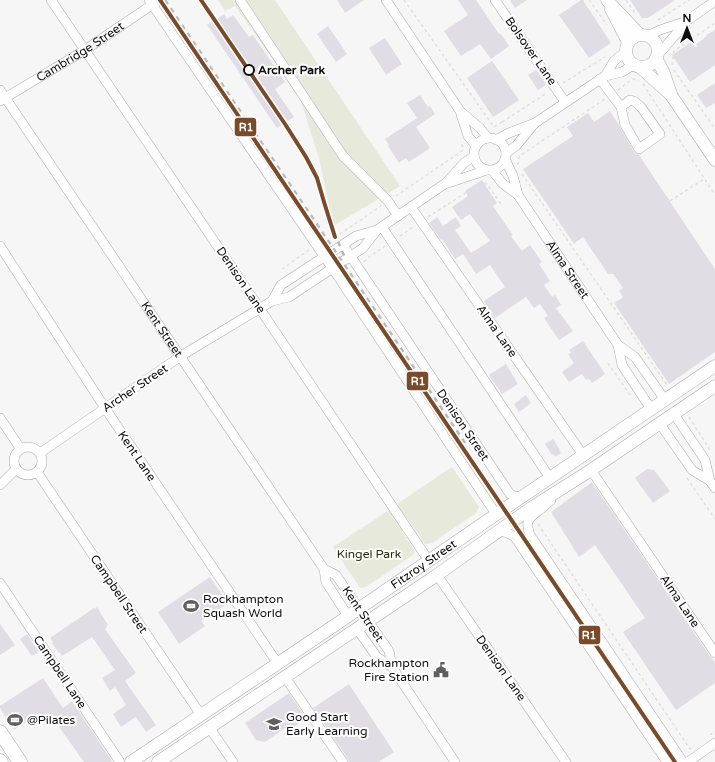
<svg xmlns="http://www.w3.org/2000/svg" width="715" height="762" font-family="'Varela Round',sans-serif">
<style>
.green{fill:#e7e9db}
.building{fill:#e1dde5}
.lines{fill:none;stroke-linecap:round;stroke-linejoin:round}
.minor-casing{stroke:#acacad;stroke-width:10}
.major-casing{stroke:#acacad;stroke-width:13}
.highway-casing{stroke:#acacad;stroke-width:15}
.path{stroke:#dedede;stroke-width:1.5;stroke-dasharray:3 3;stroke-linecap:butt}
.minor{stroke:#fefefe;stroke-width:9}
.major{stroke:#fefefe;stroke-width:12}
.highway{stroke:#fefefe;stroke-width:14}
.rail{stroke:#b8b8b8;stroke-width:2.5;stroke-dasharray:5 5;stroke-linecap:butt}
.rail-1-casing{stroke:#fff;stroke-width:7}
.rail-1{stroke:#7a4b2a;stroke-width:4}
.stop-dot{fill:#fff;stroke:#0d0d0d;stroke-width:2}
.labels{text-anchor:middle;stroke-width:4;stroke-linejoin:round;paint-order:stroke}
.street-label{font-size:12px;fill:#0d0d0d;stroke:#fff}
.stop-label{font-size:12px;font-weight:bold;fill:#0d0d0d;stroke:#fff;text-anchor:start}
.park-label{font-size:12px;fill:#282c0b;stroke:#fff}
.poi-label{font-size:12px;fill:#0d0d0d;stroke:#fff;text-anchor:start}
.line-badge{stroke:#fff;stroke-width:1.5}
.badge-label{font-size:11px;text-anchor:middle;font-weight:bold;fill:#fff}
</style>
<rect width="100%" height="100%" fill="#f6f6f7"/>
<!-- green -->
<path class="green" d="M218 0H275L400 186 333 226 319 158 299 96 235 6 225 11Z
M452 467 479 507 476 513 432 543 425 544 397 504Z
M389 510 403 530 402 532 415 551 413 555 366 587 360 588 333 547Z"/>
<!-- building -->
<path class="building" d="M337 0H364L345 13Z
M458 0H476L499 34H501L509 46 491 59 480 44 461 56 444 31 468 15Z
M510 0H527L515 8Z
M581 0H583L611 43 589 58 559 15Z
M630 0H675L648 18H642Z
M224 14 227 19 233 15 249 37 253 35 285 82 275 89 294 117 277 128 207 25Z
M328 26 347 54 336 62 317 34Z
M715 30V65L690 82 672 55 691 42 694 46 707 36 706 35Z
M385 38 402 64 386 75 369 48Z
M492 61 519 100 493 117 467 78Z
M536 70 546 85 538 90 528 75Z
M715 83V103L706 108 697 95Z
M420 95 428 107 430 106 435 114 416 127 430 148 409 162 406 158 399 163 388 146 389 145 385 139 417 118 407 103Z
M610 111 619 125 634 152 636 154 639 155 715 269V352L669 384 614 303 623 297 619 291 623 288 613 274H608L583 237 574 244 523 169 573 136 567 127 588 113 594 122Z
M482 180 497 203 493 206 513 235 511 236 522 251 530 245 542 262 539 264 550 281 544 285 552 297 555 295 561 305 556 308 573 331 559 340 544 318 548 316 540 304 534 308 526 297 495 318 484 301 505 287 490 265 476 274 463 254 455 259 442 239 441 240 429 223 437 217 443 226 456 217 461 226 455 230 471 253 490 241 470 214 461 220 452 207 468 196 465 191Z
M583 341 605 374 592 383 589 379 586 380 582 374 569 382 562 372 574 363 568 354 571 353 569 350Z
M506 364 518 384 502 394 489 375Z
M526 395 531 403 519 412 514 404Z
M553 439 560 450H559L561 453 555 457 553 454 552 455 545 444Z
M647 469 654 470 670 491 653 503 635 478Z
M592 482 710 656 715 662V683L676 710 623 632 645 618 595 545 579 557 551 512Z
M210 577 228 603 201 621 205 626 179 644 158 612Z
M97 607 108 625 106 626 107 627 105 629 136 673 125 681 156 725 146 732 136 717 121 727 113 714 126 705 115 687 110 691 102 678 115 670 92 637 62 656 60 653H59L52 643 53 642 50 638 94 608 95 609Z
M0 624 15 645 0 655Z
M27 634 39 652 32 656 20 639Z
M43 678 63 708 72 701 112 761 110 762H84L59 727 60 726 54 717 38 714 14 730 0 708V706Z
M349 684 394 752 379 762H349L348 759 313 708Z
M289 693 306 718 293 728 291 724 265 742 256 740 245 723Z"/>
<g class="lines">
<defs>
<g id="minor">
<path d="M51 0 260 309 429 561"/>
<path d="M149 0 339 278 496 514"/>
<path d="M240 0 343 156 388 201 398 216"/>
<path d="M386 0 460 111 468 136 476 146"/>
<path d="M495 0 565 102"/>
<path d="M647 36 660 30 687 21"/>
<path d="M658 55 688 20 715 1"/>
<path d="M605 76 614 61 625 52"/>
<path d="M600 79 621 107 625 125 639 149 660 134 641 107 634 101 630 100 621 107"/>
<path id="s1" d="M0 90 324 569 326 582 348 616"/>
<path id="s2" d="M0 101 85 50 159 0"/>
<path d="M461 112 480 128 488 138"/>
<circle cx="490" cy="154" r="16"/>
<path d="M496 140 509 133 535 123 605 76 622 72 633 65"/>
<path d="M506 153 516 146 534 124"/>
<path id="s3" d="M505 159 513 176 518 195 618 345 622 365 651 409"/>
<path d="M492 170 502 183 518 195"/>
<path d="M448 183 487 170"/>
<path d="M411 207 583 455"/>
<path d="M382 227 550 478"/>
<path d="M343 245 510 494 514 496 522 497"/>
<path d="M0 246 105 408 278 664"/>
<path d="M272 301 281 285 356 236 377 230"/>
<path d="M618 345 635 357 665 400"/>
<path d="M674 414 705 460 710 481 715 488"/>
<path d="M0 418 20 448"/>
<path d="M660 424 692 470 710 481"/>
<circle cx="28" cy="461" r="14"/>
<path d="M40 453 181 356 272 301 289 297 363 248 377 230 446 183 464 163 474 156"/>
<path d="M591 470 715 653"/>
<path d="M37 472 201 715"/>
<path d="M0 485 16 469"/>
<path d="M551 500C548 503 544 506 541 509 530 518 524 519 530 535L683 762"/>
<path d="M500 530 514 536 667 762"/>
<path d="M324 569 336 575 359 609"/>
<path d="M437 575 566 762"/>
<path d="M0 583 120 762"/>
<path d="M368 621 389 651 392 667 455 762"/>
<path d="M357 629 377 657 392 667"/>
<path d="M285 677 343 762"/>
<path d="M209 727 233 762"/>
<path d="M688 762 715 743"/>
</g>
<g id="major">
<path d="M607 0 640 35"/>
<path d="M611 9 628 42"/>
<circle cx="642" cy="51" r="16"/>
<path d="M656 58 663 71 671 94"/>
<path d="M641 68 671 95 715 160"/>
<path id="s4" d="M131 762 341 621 504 509 715 366"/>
<path d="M158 762 437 575 531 508 591 470 715 386"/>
</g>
<path id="highway" d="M0 732 20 762
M0 761 1 762"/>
</defs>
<!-- minor casing -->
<use href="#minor" class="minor-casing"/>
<!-- major casing -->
<use href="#major" class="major-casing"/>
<!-- highway casing -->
<use href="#highway" class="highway-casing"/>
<!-- path -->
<path class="path" d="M404 0 494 127 502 122 504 125
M589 0 607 25
M626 0 635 13
M658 20 689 0
M672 65 674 51 715 23
M674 70 715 129
M563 83 605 57
M643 84 715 195
M618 90 633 79 639 80
M502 122 547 93
M518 165 519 157 521 155 605 99
M522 174 667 385
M396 196 462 151C464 148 462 145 460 142
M665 204 704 179
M428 217 481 183 487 184 501 204
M340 234 381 206
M400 236 413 227
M364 262 369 257 385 246
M282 269 309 250
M608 363 630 395
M689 417 710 450
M687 478 715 519
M538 524 690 749 694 746
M710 735 715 731"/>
<!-- minor -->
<use href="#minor" class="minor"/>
<!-- major -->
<use href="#major" class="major"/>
<!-- highway -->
<use href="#highway" class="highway"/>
<!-- rail -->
<path class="rail" d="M165 0 465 443
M201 0 215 19
M285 124 313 169 334 232 345 258"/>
<defs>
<path id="rail-1" d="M160 0 675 762
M201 0 285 124 306 157 317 178 324 202 335 237"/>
</defs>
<!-- rail-1 casing -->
<use href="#rail-1" class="rail-1-casing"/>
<!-- rail-1 -->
<use href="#rail-1" class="rail-1"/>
</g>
<!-- icons -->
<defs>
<symbol id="stadium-bare" viewBox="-9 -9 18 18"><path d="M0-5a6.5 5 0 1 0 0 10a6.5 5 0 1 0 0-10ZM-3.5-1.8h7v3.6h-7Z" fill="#5f5f5f" stroke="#fff" stroke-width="2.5" paint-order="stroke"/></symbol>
<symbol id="civic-bare" viewBox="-9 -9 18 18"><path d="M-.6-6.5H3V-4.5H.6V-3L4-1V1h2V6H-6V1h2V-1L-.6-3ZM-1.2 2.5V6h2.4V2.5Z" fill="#5f5f5f" stroke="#fff" stroke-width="2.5" paint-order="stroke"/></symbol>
<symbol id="school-bare" viewBox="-9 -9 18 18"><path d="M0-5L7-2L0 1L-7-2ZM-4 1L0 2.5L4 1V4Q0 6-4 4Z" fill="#5f5f5f" stroke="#fff" stroke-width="2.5" paint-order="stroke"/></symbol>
</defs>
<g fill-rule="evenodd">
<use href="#stadium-bare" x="180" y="595" width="22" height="22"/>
<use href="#civic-bare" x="430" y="659" width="22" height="22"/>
<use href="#stadium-bare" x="4" y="709" width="22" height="22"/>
<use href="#school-bare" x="263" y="713" width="22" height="22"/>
</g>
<!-- markers -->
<circle class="stop-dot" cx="249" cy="70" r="5"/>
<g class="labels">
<!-- street labels -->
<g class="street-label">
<text dy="4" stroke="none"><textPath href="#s2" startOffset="94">Cambridge Street</textPath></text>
<text transform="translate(531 51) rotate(55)" y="4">Bolsover Lane</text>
<text dy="4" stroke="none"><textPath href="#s3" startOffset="128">Alma Street</textPath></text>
<text transform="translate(241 280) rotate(56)" y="4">Denison Lane</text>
<text dy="4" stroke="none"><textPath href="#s1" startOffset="289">Kent Street</textPath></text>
<text transform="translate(497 331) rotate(55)" y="4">Alma Lane</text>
<text transform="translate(135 388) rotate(-34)" y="4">Archer Street</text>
<text transform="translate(463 425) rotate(56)" y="4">Denison Street</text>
<text transform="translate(137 456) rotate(56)" y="4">Kent Lane</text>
<text dy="4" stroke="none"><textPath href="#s4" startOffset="353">Fitzroy Street</textPath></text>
<text transform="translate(119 594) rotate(56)" y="4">Campbell Street</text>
<text transform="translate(680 601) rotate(56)" y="4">Alma Lane</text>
<text transform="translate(363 614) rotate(56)" y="4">Kent Street</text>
<text transform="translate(501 668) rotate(55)" y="4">Denison Lane</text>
<text transform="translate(60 672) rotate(56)" y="4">Campbell Lane</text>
</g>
<!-- stop labels -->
<g class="stop-label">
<text x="258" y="74">Archer Park</text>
</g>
<!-- park labels -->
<g class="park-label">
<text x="369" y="558">Kingel Park</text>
</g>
<!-- poi labels -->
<g class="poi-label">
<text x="203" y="603">Rockhampton<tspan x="203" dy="14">Squash World</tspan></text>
<text x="429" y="667" text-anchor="end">Rockhampton<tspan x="429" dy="14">Fire Station</tspan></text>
<text x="286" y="721">Good Start<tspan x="286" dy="14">Early Learning</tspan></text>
<text x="27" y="724">@Pilates</text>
</g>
</g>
<g class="line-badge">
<rect x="234" y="117" width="23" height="20" rx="4" fill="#7a4b2a"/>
<rect x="406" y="371" width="23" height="20" rx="4" fill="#7a4b2a"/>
<rect x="578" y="625" width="23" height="20" rx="4" fill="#7a4b2a"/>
</g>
<g class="badge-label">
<text x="246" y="131">R1</text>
<text x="418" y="385">R1</text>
<text x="589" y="639">R1</text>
</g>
<!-- north arrow -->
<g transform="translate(687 28)" stroke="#ffffff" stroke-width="3" paint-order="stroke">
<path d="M0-3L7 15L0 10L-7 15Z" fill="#0d0d0d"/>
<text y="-6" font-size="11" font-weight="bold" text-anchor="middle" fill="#0d0d0d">N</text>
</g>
</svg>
